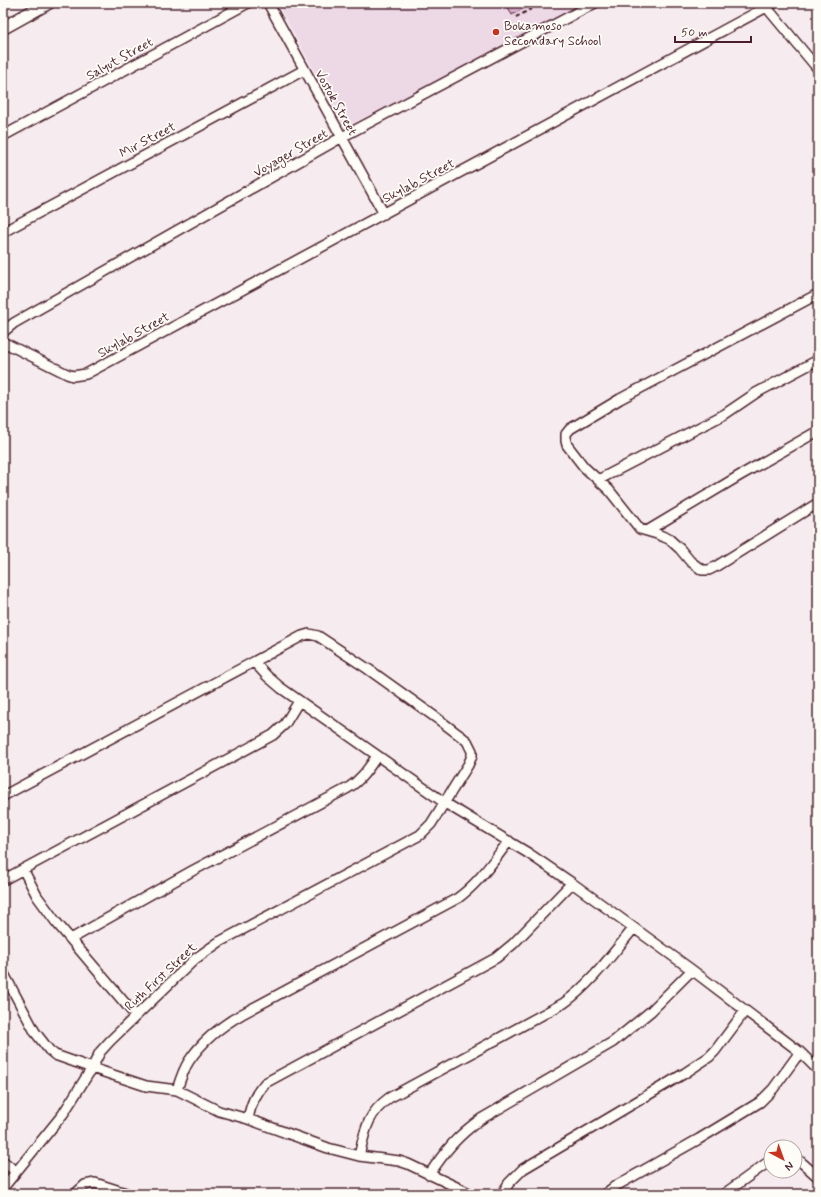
<svg xmlns="http://www.w3.org/2000/svg" width="821" height="1197" font-family="Mynerve,sans-serif">
<style>
.built{fill:#edd8e5}
.building{fill:#d9abcd;stroke:#4a1f2b}
.lines{fill:none;stroke-linecap:round;stroke-linejoin:round}
.street-casing{stroke:#4a1f2b;stroke-width:12}
.secondary-casing{stroke:#4a1f2b;stroke-width:15}
.path{stroke:#4a1f2b;stroke-width:2;stroke-dasharray:4 3;stroke-linecap:butt}
.street{stroke:#fdfcf7;stroke-width:9}
.secondary{stroke:#fdfcf7;stroke-width:12}
.poi-dot{fill:#c8321e;stroke:#fdfcf7;stroke-width:1.5}
.labels{text-anchor:middle;stroke-width:3.5;stroke-linejoin:round;paint-order:stroke}
.poi-label{font-size:13px;fill:#4a1f2b;stroke:#fdfcf7;text-anchor:start}
.street-label{font-size:13px;fill:#4a1f2b;stroke:#fdfcf7}
</style>
<rect width="100%" height="100%" fill="#f6ecef"/>
<filter id="ink" filterUnits="userSpaceOnUse"><feTurbulence type="fractalNoise" baseFrequency=".025" numOctaves="2"/><feDisplacementMap in="SourceGraphic" scale="8" xChannelSelector="R" yChannelSelector="G"/><feConvolveMatrix kernelMatrix="1 2 1 2 8 2 1 2 1" color-interpolation-filters="sRGB"/></filter>
<g filter="url(#ink)">
<!-- built -->
<path class="built" d="M277 3H583L477 61 345 127Z"/>
<!-- building -->
<path class="building" d="M506 3H534L512 15Z"/>
<g class="lines">
<defs>
<path id="street" d="M268 3 384 214
M763 3 818 69
M3 136 248 3
M3 232 304 70
M818 294 620 399 570 429 566 434V441L567 445 584 467 609 490 640 529 657 534 669 539 680 549 690 561 702 570H709L715 567 818 503
M3 332 14 323 342 137 595 3
M3 342 67 374 73 376 86 374 774 3
M598 480 725 414 756 393 818 360
M647 531 739 476 818 431
M254 662 267 676 281 688 445 803 528 853 572 883 692 970 800 1052 818 1070
M3 796 302 636 309 634 318 636 368 669 438 719 467 741 472 751V756L468 765 431 824 420 835 219 942 195 959 110 1041 100 1052 92 1068 63 1114 3 1188
M23 869 37 896 56 922 135 1015
M3 880 273 735 285 724 299 701
M71 939 192 871 348 788C361 780 368 769 377 756
M3 972 35 1032 49 1050 55 1055 92 1068 146 1086 177 1090 219 1111 248 1119 328 1148 359 1156 399 1161 408 1164 471 1194
M177 1090C180 1080 183 1070 189 1061 202 1041 221 1026 242 1014L458 898C479 883 493 861 509 841
M248 1119C251 1104 255 1094 265 1083L496 958 513 944 572 883
M359 1156C365 1131 367 1114 389 1098L564 1003C592 983 612 954 634 928
M795 1158 800 1161 818 1177
M3 1161 16 1172
M429 1175C445 1151 457 1136 481 1119L613 1042 651 1011 692 970
M75 1194 85 1185 95 1183 129 1194
M502 1194 509 1183 523 1169 685 1073 709 1057 715 1051 745 1011
M605 1194 614 1187 699 1139 760 1102 773 1089 800 1052
M724 1194 771 1160"/>
<path id="secondary" d="M3 28 48 3"/>
</defs>
<!-- street casing -->
<use href="#street" class="street-casing"/>
<!-- secondary casing -->
<use href="#secondary" class="secondary-casing"/>
<!-- path -->
<path class="path" d="M516 17 543 3"/>
<!-- street -->
<use href="#street" class="street"/>
<!-- secondary -->
<use href="#secondary" class="secondary"/>
</g>
</g>
<!-- markers -->
<circle class="poi-dot" cx="496" cy="32" r="4"/>
<g class="labels">
<!-- poi labels -->
<g class="poi-label">
<text x="504" y="30">Bokamoso<tspan x="504" dy="15">Secondary School</tspan></text>
</g>
<!-- street labels -->
<g class="street-label">
<text transform="translate(119 58) rotate(-29)" y="5">Salyut Street</text>
<text transform="translate(337 102) rotate(61)" y="5">Vostok Street</text>
<text transform="translate(147 139) rotate(-28)" y="5">Mir Street</text>
<text transform="translate(290 152) rotate(-30)" y="5">Voyager Street</text>
<text transform="translate(418 180) rotate(-28)" y="5">Skylab Street</text>
<text transform="translate(133 334) rotate(-29)" y="5">Skylab Street</text>
<text transform="translate(160 976) rotate(-43)" y="5">Ruth First Street</text>
</g>
</g>
<!-- margin -->
<rect width="821" height="1197" fill="none" stroke="#fdfcf7" stroke-width="16"/>
<rect x="8" y="8" width="805" height="1181" fill="none" stroke="#4a1f2b" stroke-width="1.5" filter="url(#ink)"/>
<!-- north arrow -->
<g transform="translate(783 1159) rotate(139)"><circle r="19" fill="#fdfcf7" stroke="#b5a4a5"/>
<path d="M0-3L7 15L0 10L-7 15Z" fill="#c8321e"/>
<text y="-6" font-size="11" font-weight="bold" text-anchor="middle" fill="#4a1f2b">N</text>
</g>
<!-- scale -->
<path d="M675 36v6h76v-6" fill="none" stroke="#4a1f2b" stroke-width="2"/>
<text x="681" y="36" font-size="12" fill="#4a1f2b" stroke="#fdfcf7" stroke-width="3" paint-order="stroke">50 m</text>
</svg>
